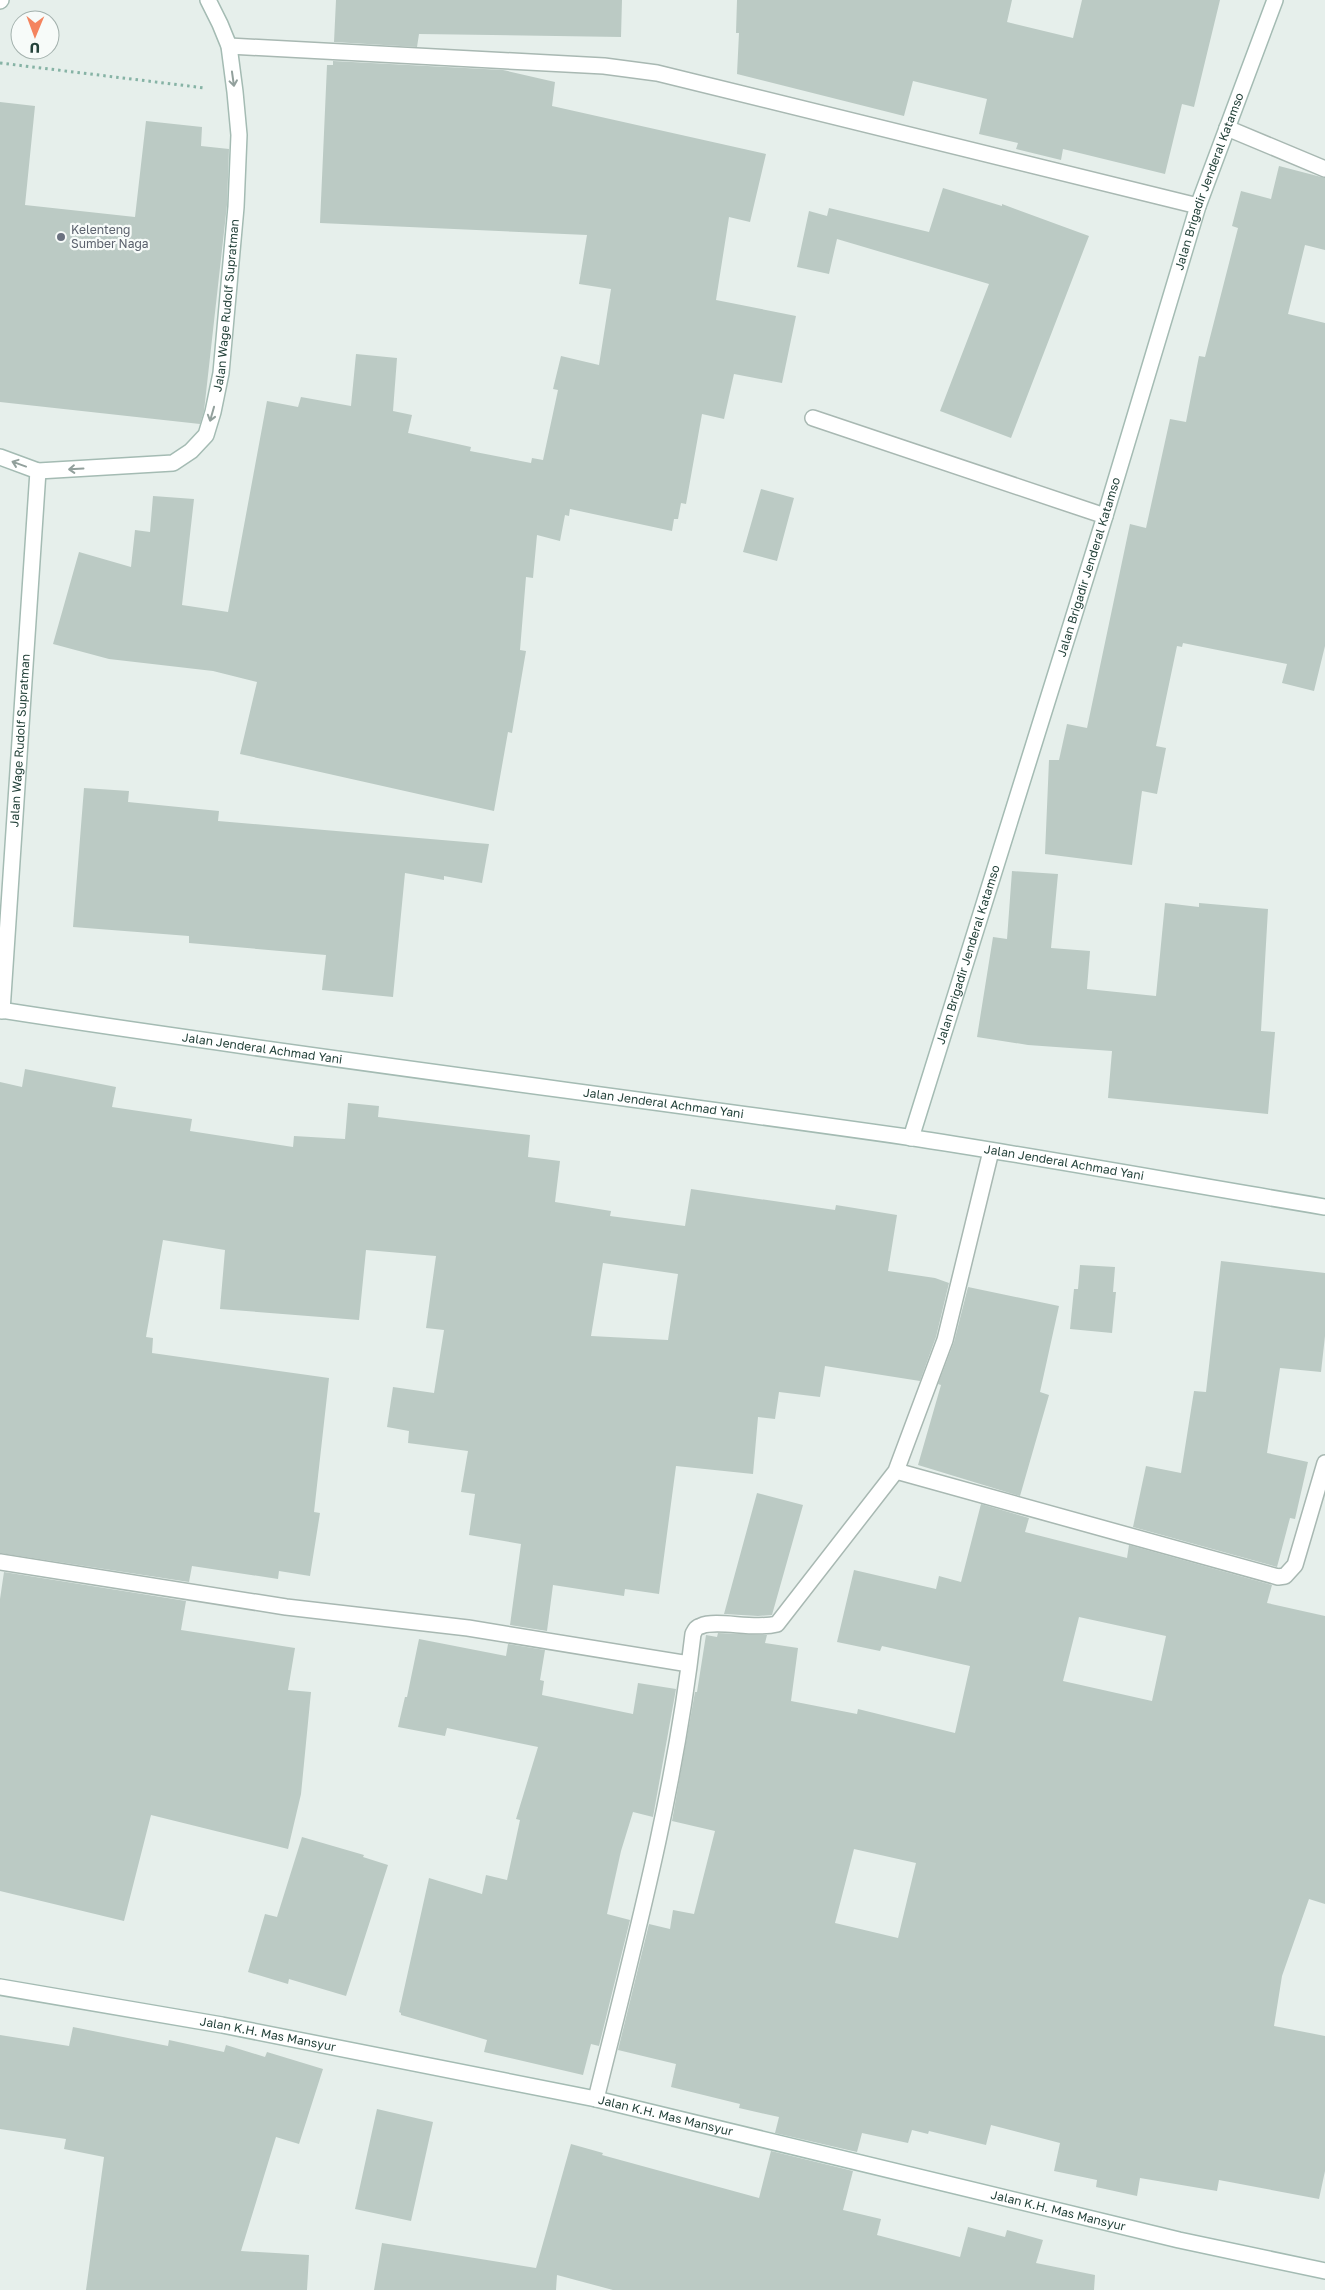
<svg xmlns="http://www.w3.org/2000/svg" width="1325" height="2290" font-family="'Golos Text',sans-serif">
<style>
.building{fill:#bbcac4;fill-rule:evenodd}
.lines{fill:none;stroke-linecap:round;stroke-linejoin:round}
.lane-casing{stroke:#a8b8b2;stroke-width:18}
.street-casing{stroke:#a8b8b2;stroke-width:18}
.secondary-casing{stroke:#a4bbb3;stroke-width:18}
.path{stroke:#86b3a5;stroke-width:3;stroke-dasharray:2.5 4;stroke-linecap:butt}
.lane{stroke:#fff;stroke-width:15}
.street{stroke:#fff;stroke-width:15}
.secondary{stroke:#fff;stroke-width:15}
.oneway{stroke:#92a09c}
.worship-dot{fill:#6b7280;stroke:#f7fbf9;stroke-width:2}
.labels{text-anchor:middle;stroke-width:4.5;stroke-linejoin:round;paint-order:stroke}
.street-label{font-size:12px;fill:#24423a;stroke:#f7fbf9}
.worship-label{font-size:12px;fill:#5b616d;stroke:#f7fbf9;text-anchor:start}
</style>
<rect width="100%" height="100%" fill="#e6efeb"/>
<!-- building -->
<path class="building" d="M336 0H622L621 37 419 34 417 47 334 42Z
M737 0H1012L1007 22 1073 38 1082 0H1220L1194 107 1182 104 1165 174 1063 149 1061 160 1016 149 1018 143 979 134 987 99 913 81 904 116 737 74 739 33H736Z
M333 61 503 70 555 82 552 106 766 154 750 222 729 217 716 300 796 316 782 383 734 374 724 419 702 414 686 504 681 503 678 519H674L672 531 570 509 569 516 565 515 560 541 537 535 533 578 526 577 520 650 526 651 512 733 508 732 494 811 240 754 257 682 213 671 109 659 53 644 79 552 131 567 135 530 150 532 153 496 194 499 182 605 228 612 267 401 298 407 301 397 351 406 356 354 397 358 393 411 412 415 408 433 471 447 470 451 531 463 532 458 543 460 558 390 553 389 561 356 599 365 611 289 579 284 587 235 320 223 327 65H333Z
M0 102 35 106 25 205 135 217 146 121 202 127 201 146 229 149 227 205 204 411 200 424 0 402Z
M1279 166 1325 178V250L1305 245 1288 314 1325 323V646L1314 691 1282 683 1287 664 1183 643 1182 647 1177 646 1156 746 1166 748 1157 794 1142 791 1132 865 1045 854 1049 760H1059L1067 724 1087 728 1130 524 1146 528 1170 419 1186 422 1199 356 1205 357 1238 228 1232 226 1241 191 1271 199Z
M943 188 1002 206V204L1089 236 1011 438 940 411 989 284 837 239 829 274 797 267 809 211 827 216 829 208 929 232Z
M761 489 794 498 777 561 743 552Z
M84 788 129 791 128 802 219 811 218 821 489 844 482 883 444 876V880L405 873 393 997 322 990 326 955 189 943V936L73 927Z
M1012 871 1058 874 1051 948 1090 951 1087 989 1156 996 1165 903 1199 907V903L1268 909 1261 1031 1275 1032 1268 1114 1108 1098 1112 1051 1028 1045 977 1037 993 937 1007 939Z
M25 1069 116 1087 112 1107 192 1119 190 1131 293 1147 294 1136 345 1139 348 1103 379 1106 378 1117 530 1135 528 1157 560 1161 555 1202 611 1211 610 1216 685 1226 691 1189 835 1210 836 1205 897 1215 888 1271 935 1278 949 1283 936 1337 920 1381 825 1366 820 1397 779 1392 775 1419 758 1417 753 1474 676 1466 659 1594 625 1589 624 1596 553 1585 547 1631 510 1625 521 1544 469 1535 475 1494 461 1492 468 1451 408 1443 409 1431 387 1427 393 1387 434 1393 444 1330 426 1328 436 1256 366 1250 359 1320 220 1309 225 1250 163 1240 146 1337 153 1338 152 1353 329 1378 314 1512 320 1513 310 1576 279 1571 278 1579 192 1566 189 1582 0 1553V1082L22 1087ZM603 1263 678 1274 668 1340 591 1336Z
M1221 1261 1325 1273V1336L1321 1372 1280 1368 1267 1453 1308 1462 1295 1519 1290 1518 1277 1567 1133 1527 1146 1466 1181 1473 1194 1391 1206 1392Z
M1080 1265 1115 1267 1113 1292H1116L1112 1333 1070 1329 1074 1289H1078Z
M968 1287 1059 1306 1040 1392 1049 1395 1020 1496 918 1465 941 1385 938 1384 954 1342Z
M757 1493 803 1505 772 1615 758 1616 724 1614Z
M981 1504 1029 1518 1025 1532 1127 1558 1129 1545 1272 1585 1267 1603 1325 1616V1904L1309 1899 1282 1976 1274 2026 1325 2036V2171L1319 2199 1219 2180 1217 2191 1140 2178 1137 2196 1096 2187 1097 2180 1054 2171 1060 2143 991 2125 986 2145 929 2131 928 2134 912 2130 908 2143 862 2133 857 2152 775 2133 779 2117 739 2108 740 2104 671 2087 676 2064 618 2050 649 1924 670 1929 673 1910 694 1914 715 1831 672 1821 695 1692H697L706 1635 717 1637 718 1633 767 1635 765 1643 798 1648 791 1701 857 1714 858 1709 955 1733 970 1666 882 1646 880 1651 837 1642 854 1570 936 1589 939 1576 961 1582ZM1079 1617 1166 1636 1152 1701 1063 1681ZM854 1849 916 1863 898 1938 835 1923Z
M4 1572 186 1601 181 1630 295 1648 288 1690 311 1692 301 1794 288 1849 151 1815 124 1921 0 1891V1599Z
M419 1639 506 1656 508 1644 545 1650 540 1680 544 1681 542 1695 633 1714 638 1683 676 1689 653 1817 633 1812 621 1851 607 1914 630 1920 599 2046 591 2044 583 2075 484 2052 487 2040 401 2015V2013L399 2012 429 1878 482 1894 486 1875 507 1880 520 1820 516 1819 538 1747 447 1728 445 1736 398 1727 405 1697H407Z
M302 1837 364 1855 363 1857 388 1865 346 1996 289 1979 288 1984 248 1972 265 1914 277 1917Z
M73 2027 168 2046 169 2040 224 2052 226 2045 265 2057 267 2052 323 2069 299 2144 276 2137 241 2251 309 2255 307 2290H86L104 2157 64 2149 66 2139 0 2129V2035L69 2046Z
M377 2109 433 2122 411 2221 355 2209Z
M571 2144 603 2153 602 2155 759 2198 771 2151 853 2171 843 2210 881 2219 877 2235 960 2257 968 2227 1005 2237 1007 2230 1043 2240 1036 2263 1095 2275 1094 2290H613L557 2275 556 2290H374L382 2243 536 2268Z"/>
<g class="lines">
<defs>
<path id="lane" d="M813 418 1105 516"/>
<path id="street" d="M229 46 604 66 657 73 1198 206
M1227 128 1325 169
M896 1471 1278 1577 1285 1576 1295 1565 1325 1463
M0 1562 286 1607 468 1628 689 1664
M596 2099C634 1945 675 1792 693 1634 695 1630 696 1627 701 1626 716 1619 754 1630 777 1624L896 1471 945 1340 991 1151"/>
<g id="secondary">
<path d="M0 1 1 0"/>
<path id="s1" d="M0 457 38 471 173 463 191 451 206 435 213 412 221 373 236 207 239 135 235 92 229 46 220 24 208 0"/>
<path id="s2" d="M0 1010C302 1057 605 1094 907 1137 1046 1158 1186 1184 1325 1207"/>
<path id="s3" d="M2 1011 38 471"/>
<path id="s4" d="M911 1138 1105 516 1198 206 1275 0"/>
<path id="s5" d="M0 1987 222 2025 596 2099 1179 2240 1325 2271"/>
</g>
</defs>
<!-- lane casing -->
<use href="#lane" class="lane-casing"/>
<!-- street casing -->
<use href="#street" class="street-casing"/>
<!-- secondary casing -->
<use href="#secondary" class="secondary-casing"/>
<!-- path -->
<path class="path" d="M0 63 205 88"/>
<!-- lane -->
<use href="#lane" class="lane"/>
<!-- street -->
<use href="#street" class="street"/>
<!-- secondary -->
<use href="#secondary" class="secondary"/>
</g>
<!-- one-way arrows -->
<defs><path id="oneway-shaft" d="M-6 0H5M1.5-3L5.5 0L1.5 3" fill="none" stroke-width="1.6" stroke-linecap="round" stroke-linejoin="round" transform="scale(1.25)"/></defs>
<g class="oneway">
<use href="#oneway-shaft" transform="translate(233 79) rotate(82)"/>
<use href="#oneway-shaft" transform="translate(212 414) rotate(106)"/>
<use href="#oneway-shaft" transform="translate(19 464) rotate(-160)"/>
<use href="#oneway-shaft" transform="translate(76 469) rotate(177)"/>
</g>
<!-- markers -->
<circle class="worship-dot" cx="61" cy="237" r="5"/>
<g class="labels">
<!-- street labels -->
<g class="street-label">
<text dy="4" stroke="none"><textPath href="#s4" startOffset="1002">Jalan Brigadir Jenderal Katamso</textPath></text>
<text dy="4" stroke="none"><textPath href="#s1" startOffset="351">Jalan Wage Rudolf Supratman</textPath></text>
<text dy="4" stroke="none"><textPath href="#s4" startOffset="598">Jalan Brigadir Jenderal Katamso</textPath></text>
<text dy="4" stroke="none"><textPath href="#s3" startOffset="271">Jalan Wage Rudolf Supratman</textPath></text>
<text dy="4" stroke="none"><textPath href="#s4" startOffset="192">Jalan Brigadir Jenderal Katamso</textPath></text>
<text dy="4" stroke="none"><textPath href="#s2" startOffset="265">Jalan Jenderal Achmad Yani</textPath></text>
<text dy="4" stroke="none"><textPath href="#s2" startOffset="670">Jalan Jenderal Achmad Yani</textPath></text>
<text dy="4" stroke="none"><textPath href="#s2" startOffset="1075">Jalan Jenderal Achmad Yani</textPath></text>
<text dy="4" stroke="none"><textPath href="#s5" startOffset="272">Jalan K.H. Mas Mansyur</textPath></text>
<text dy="4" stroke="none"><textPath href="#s5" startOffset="678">Jalan K.H. Mas Mansyur</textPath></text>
<text dy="4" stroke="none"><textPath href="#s5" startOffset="1082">Jalan K.H. Mas Mansyur</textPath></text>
</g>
<!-- worship labels -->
<g class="worship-label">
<text x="71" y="234">Kelenteng<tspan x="71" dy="14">Sumber Naga</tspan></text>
</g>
</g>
<!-- north arrow -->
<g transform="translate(35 35) rotate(181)"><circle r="24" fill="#f7fbf9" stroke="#a3b1ad"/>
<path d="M0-4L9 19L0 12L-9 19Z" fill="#f4845f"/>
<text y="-8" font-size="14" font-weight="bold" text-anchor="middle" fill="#24423a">U</text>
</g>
</svg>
